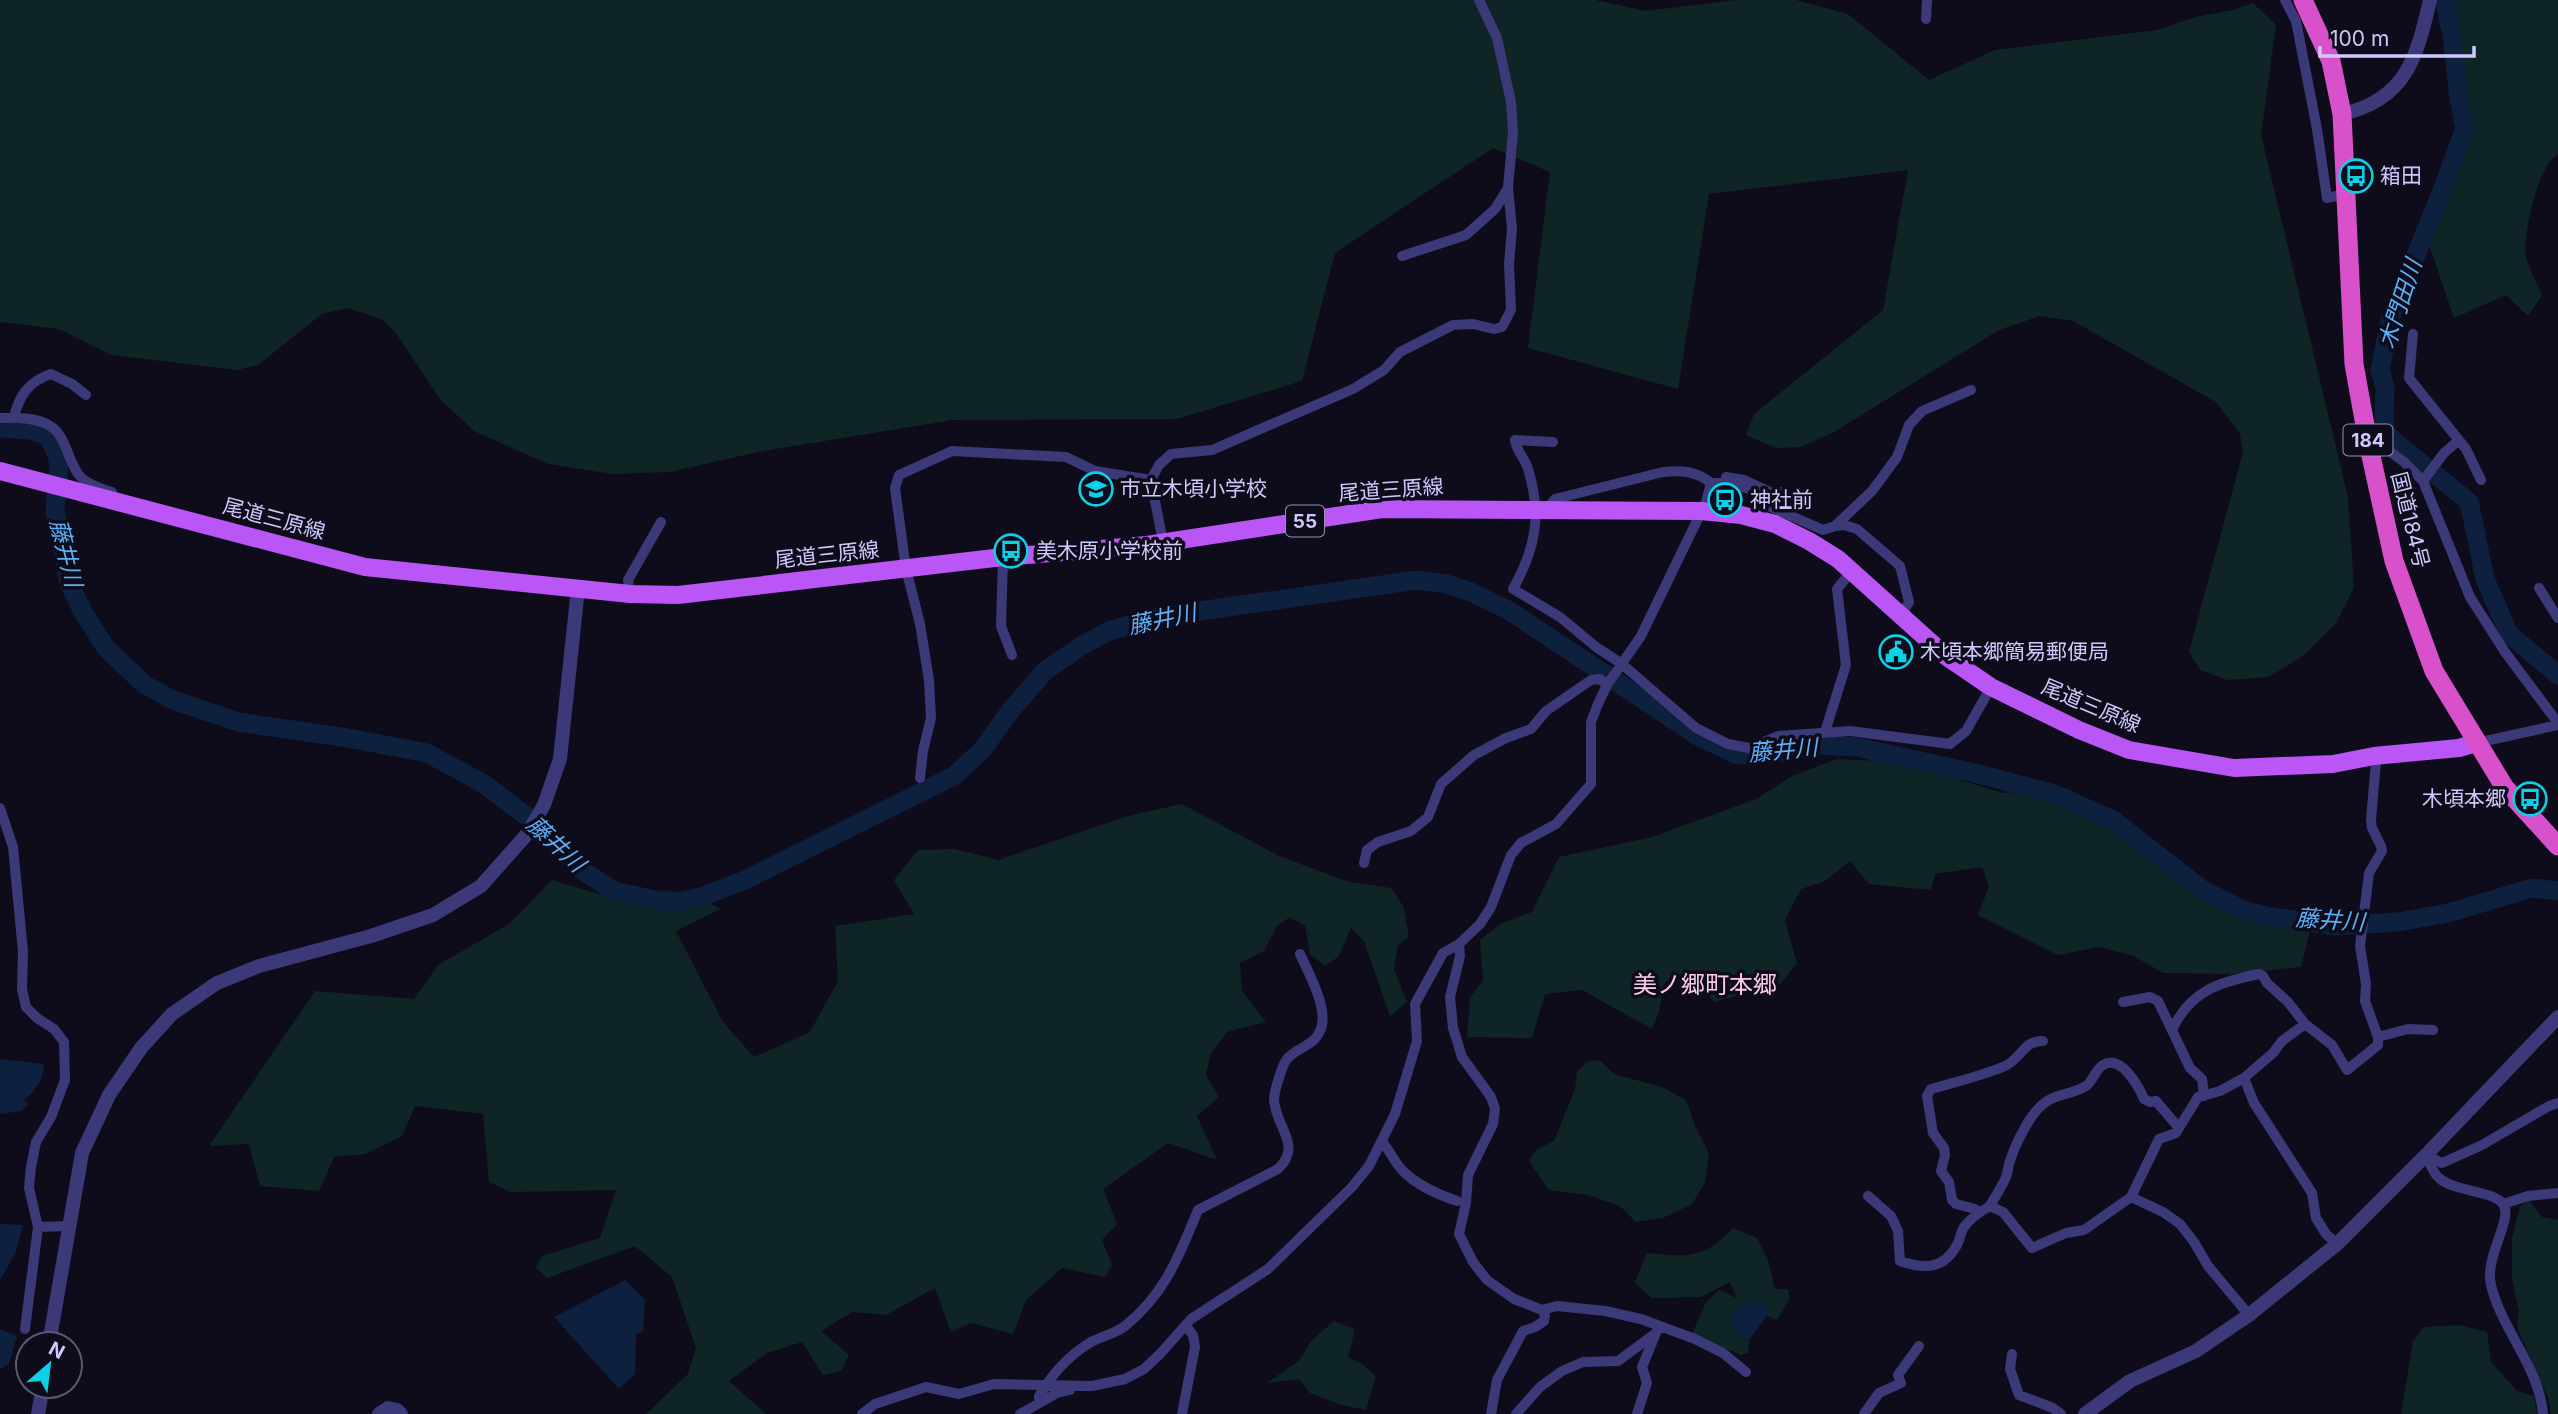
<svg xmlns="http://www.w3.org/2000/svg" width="2558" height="1414" font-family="Inter,'Noto Sans JP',sans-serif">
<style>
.green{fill:#0f2424}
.water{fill:#0d203d}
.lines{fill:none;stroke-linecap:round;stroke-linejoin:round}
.river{stroke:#0d203d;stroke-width:19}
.minor{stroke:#3b3978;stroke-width:10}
.tertiary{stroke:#3b3978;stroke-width:14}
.primary{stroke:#ba55f6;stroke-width:18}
.trunk{stroke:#d850ca;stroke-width:19}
.labels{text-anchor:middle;stroke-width:7;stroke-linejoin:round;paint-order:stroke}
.shield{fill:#0e0c1b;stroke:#9490b8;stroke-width:2}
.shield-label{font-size:19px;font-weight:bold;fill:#cec9fc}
.poi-label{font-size:21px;fill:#cec9fc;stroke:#0e0c1b;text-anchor:start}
.street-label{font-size:21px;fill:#cec9fc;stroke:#0e0c1b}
.water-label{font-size:23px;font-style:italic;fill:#5caff7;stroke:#0e0c1b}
.quarter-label{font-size:24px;fill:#fccaea;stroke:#0e0c1b}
</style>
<rect width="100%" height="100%" fill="#0e0c1b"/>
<!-- green -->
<path class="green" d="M0 0H1595L1646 11 1736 0H1796L1848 14 1929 80 1995 50 2157 30 2195 17 2233 10 2253 3 2276 25 2261 135 2348 497 2354 588 2336 623 2304 655 2269 677 2227 680 2200 670 2189 652 2243 452 2240 434 2216 402 2073 321 2040 316 1999 330 1834 432 1801 447 1776 448 1746 435 1754 414 1883 310 1908 170 1709 194 1678 389 1528 348 1550 172 1493 148 1335 253 1302 381 1177 419 952 420 758 452 670 472 613 474 548 464 474 431 440 399 396 333 381 319 348 308 322 314 258 365 237 370 111 355 59 329 0 322Z
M2452 0H2558V154C2538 166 2526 226 2525 249 2525 263 2537 282 2542 295L2528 316 2506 295 2454 318 2427 239 2472 134 2461 56 2452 21Z
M1837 759 1883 761 1937 773 2003 793 2068 789 2126 818 2200 881 2250 919 2311 926 2301 967 2231 974 2163 973 2134 956 2099 947 2058 955 1978 915 1989 886 1982 867 1935 874 1931 890 1869 884 1850 861 1825 881 1801 889 1785 920 1797 963 1780 984 1714 1002 1693 975 1665 982 1659 1012 1652 1029 1582 990 1545 994 1532 1038 1467 1037 1470 997 1483 981 1480 940 1500 924 1532 912 1559 857 1652 837 1756 799 1794 775Z
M1182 804 1279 856 1349 882 1391 888 1403 906 1409 937 1398 945 1394 969 1407 1002 1390 1016 1364 941 1351 928 1338 957 1325 966 1310 954 1305 926 1290 917 1277 926 1264 951 1240 963 1242 991 1266 1022 1227 1032 1210 1055 1206 1075 1219 1097 1197 1116 1217 1160 1168 1143 1103 1189 1117 1224 1102 1240 1112 1265 1105 1277 1062 1268 1026 1300 1013 1334 971 1323 951 1332 935 1288 886 1315 852 1312 821 1331 849 1355 841 1371 823 1375 802 1342 767 1353 729 1381 766 1414H646L688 1374 696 1348 672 1277 635 1246 547 1278 536 1267 542 1256 600 1238 616 1190 511 1192 489 1182 483 1114 415 1106 402 1136 365 1154 334 1157 319 1191 260 1186 249 1144 209 1146 315 991 414 999 438 965 509 924 552 880 622 901 663 890 693 894 721 909 676 931 723 1022 754 1057 810 1032 838 981 835 926 914 914 894 880 918 850 955 849 998 860 1128 816Z
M1600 1060 1614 1074 1662 1087 1686 1100 1696 1128 1709 1153 1705 1183 1692 1204 1663 1218 1636 1222 1620 1206 1588 1195 1549 1190 1529 1161 1536 1150 1554 1141 1575 1089 1577 1072 1587 1062Z
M2529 1200 2542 1217 2558 1220V1414H2551L2548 1398 2517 1327 2519 1311 2512 1278V1239L2520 1206Z
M1733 1228 1757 1238 1769 1263 1775 1289H1788L1790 1298 1777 1320 1767 1316 1766 1302 1751 1303 1737 1335 1749 1340 1748 1353 1741 1355 1692 1334 1706 1302 1719 1290 1737 1298 1730 1282 1701 1297 1651 1298 1635 1282 1647 1253C1688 1257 1703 1260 1733 1228Z
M1334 1321 1355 1329 1348 1357 1364 1365 1376 1377 1366 1410 1341 1405 1310 1393 1299 1379 1267 1383 1300 1360 1310 1342Z
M2459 1325 2487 1332 2491 1362 2517 1391 2534 1396 2537 1414H2401L2413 1341 2424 1327Z"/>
<!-- water -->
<path class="water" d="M0 1059 44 1064C43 1081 37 1089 24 1100L29 1104 21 1111 0 1114Z
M0 1224 23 1225 15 1254 0 1280Z
M625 1280 645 1300 643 1332 636 1334 635 1374 619 1389 554 1317Z
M1751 1302H1766L1767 1316 1749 1340 1737 1335 1732 1324 1733 1311Z
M0 1329 17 1336 9 1364 0 1369Z"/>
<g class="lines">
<!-- river -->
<path class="river" d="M2444 0 2452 35 2459 99 2465 128 2441 193 2390 319 2380 369 2385 388 2384 423 2388 436 2469 502 2485 579 2509 634 2558 675
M0 428 31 430 48 436 56 452 59 465 55 511 69 583 83 612 106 648 145 685 173 700 238 722 348 738 427 753 484 784 546 831 578 868 614 891 669 903 701 897 745 880 954 776 983 749 1011 710 1045 671 1081 646 1109 631 1158 617 1417 580 1447 584 1471 592 1510 611 1698 736 1735 754 1756 756 1821 745 1856 747 1975 773 2054 794 2113 820 2203 890 2246 911 2271 917 2337 926 2398 922 2448 913 2532 888 2558 891"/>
<!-- minor -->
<path class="minor" d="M2285 0 2296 21 2317 129 2327 198 2346 194
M1926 19 1927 0
M1402 256 1466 235 1495 209 1508 188 1513 132 1511 102 1497 38 1479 0
M2413 334 2409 378 2466 449 2481 480
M14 417C19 396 29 381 51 374L72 384 86 395
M0 418C19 417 49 417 60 436 68 448 70 464 79 475 86 484 102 489 112 492
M1553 442 1515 440C1516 451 1525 458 1528 469 1542 514 1536 548 1513 589L1560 617 1596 647 1622 664 1696 728 1728 744 1749 748 1778 736 1850 731 1950 744 1966 731 1991 687
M2368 442 2385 448 2404 462 2423 481 2470 597 2505 652 2558 723
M1726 477 1744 480 1772 493 1782 492
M1151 480 1159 465 1171 454 1212 450 1353 389 1384 370 1400 352 1453 325 1473 324 1494 329 1502 327 1511 310 1509 264 1512 229 1508 188
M2423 481 2444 453 2458 441
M1711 483H1728L1753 490 1771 507 1823 530 1835 526 1872 491 1897 457 1909 425 1922 411 1971 390
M1835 526 1844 525 1857 529 1900 566 1909 602 1901 616
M1003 557 1001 626 1012 655
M2539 588 2558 618
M630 594 628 580 661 522
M1825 732 1846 665 1837 589 1851 572
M2476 743 2558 725
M920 778 923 751 931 718 929 680 920 624 906 569 895 488 899 475 952 451 1066 457 1095 471 1151 480 1163 542
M0 808 13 847 23 952 22 989 26 1007 37 1018 54 1029 64 1042 65 1080 51 1117 36 1142 31 1167 29 1188 38 1227 25 1329
M1364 863 1367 850 1378 842 1411 831 1428 817 1441 784 1474 755 1506 738 1531 729 1546 711 1591 680 1600 679 1607 685
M1459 944 1460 956 1450 997 1453 1028 1462 1057 1491 1097 1495 1109 1493 1124 1468 1175 1466 1203 1459 1234 1473 1262 1487 1280 1514 1299 1542 1310 1557 1306 1605 1311 1641 1319 1695 1339 1723 1353 1746 1372
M2123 1002 2150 997 2158 1001 2190 1068 2202 1079 2204 1096
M2172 1030C2190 991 2219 982 2259 974L2263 976 2267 983 2288 1002 2305 1024 2332 1045 2347 1070 2378 1045V1037L2365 1001 2366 984 2360 946 2369 873 2382 851 2381 846 2372 828 2371 820 2376 762 2374 756
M2378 1037 2408 1029 2433 1030
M2244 1078 2254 1103 2312 1193 2316 1218 2326 1234 2337 1244
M2179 1128 2198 1097 2220 1091 2244 1078 2273 1053 2282 1041 2305 1024
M1382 1142C1390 1150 1394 1162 1402 1170 1415 1184 1439 1195 1457 1201
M2426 1155C2430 1163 2433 1173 2439 1178 2454 1192 2493 1190 2503 1204 2514 1218 2484 1257 2491 1285 2502 1331 2539 1366 2543 1414
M2426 1155 2442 1163 2482 1145 2549 1106 2558 1103
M1868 1196 1891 1216 1898 1231 1900 1261C1925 1270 1945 1269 1958 1243 1960 1238 1961 1232 1964 1227 1970 1219 1981 1211 1990 1206L2003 1212 2032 1248 2066 1233 2084 1230 2131 1197 2159 1139 2176 1133 2179 1128 2156 1101 2150 1102 2144 1099C2139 1087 2121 1054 2103 1065 2095 1070 2093 1081 2086 1086 2072 1095 2055 1093 2042 1105 2029 1116 2015 1145 2010 1161 2008 1166 2008 1172 2006 1177 2002 1187 1995 1196 1990 1206
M2131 1197 2163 1212 2180 1224 2194 1242 2208 1266 2249 1315
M2503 1204 2528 1196 2558 1193
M1979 1213 1975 1209 1956 1204 1952 1200 1949 1182 1941 1171 1945 1155 1944 1148 1933 1133 1927 1096 1931 1089C1955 1082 1982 1076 2005 1066 2022 1058 2024 1040 2043 1041
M38 1227 68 1226
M2012 1354 2010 1369 2019 1395 2053 1408 2061 1414
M1039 1402V1396C1053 1373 1068 1356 1091 1342 1102 1336 1115 1334 1125 1326 1165 1294 1179 1256 1198 1210L1278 1169C1303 1145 1276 1128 1274 1100 1274 1092 1282 1065 1287 1059 1296 1048 1314 1046 1320 1031 1330 1011 1309 974 1300 954
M862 1414 875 1404 926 1387 959 1394 994 1384 1092 1386 1125 1379 1144 1369 1160 1354 1191 1319 1268 1269 1352 1187 1369 1166 1395 1114 1417 1041 1415 1004 1443 953 1459 944 1480 924 1491 907 1511 855 1521 843 1556 824 1591 784V722L1598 704 1607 685 1641 636 1706 502 1711 483C1696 471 1682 470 1663 472L1555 499 1546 509
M1020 1414 1057 1393 1070 1390
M1182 1414 1195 1347 1193 1335 1186 1326
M1491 1414 1497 1380 1523 1331 1535 1327 1544 1321 1545 1315 1542 1310
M1516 1414 1540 1387 1562 1371 1583 1362 1618 1361 1656 1333 1659 1326
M1637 1414 1647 1383 1642 1367 1656 1333
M1864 1414 1879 1393 1901 1383 1898 1375 1919 1346"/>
<!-- tertiary -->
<path class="tertiary" d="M2342 114C2406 100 2417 57 2430 0
M49 1344 82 1153 109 1095 141 1048 172 1014 217 983 259 966 371 936 433 915 481 886 527 834 544 805 560 759 578 588
M38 1414 43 1386
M379 1414 388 1408 397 1410 401 1414
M2085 1414 2130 1381 2196 1351 2249 1315 2337 1244 2426 1155 2558 1017"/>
<!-- primary -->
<path class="primary" d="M0 471 365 567 630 594 678 595 1003 557 1147 545 1382 509 1701 511 1741 515 1775 524 1809 541 1838 559 1947 657 1991 687 2079 730 2129 750 2234 768 2333 764 2374 756 2459 748 2476 743"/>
<!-- trunk -->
<path class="trunk" d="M2303 0 2331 61 2342 114 2354 364 2368 442 2394 561 2434 671 2505 788 2558 846"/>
</g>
<!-- icons -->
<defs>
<symbol id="bus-ring" viewBox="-11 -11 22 22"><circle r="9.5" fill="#0e0c1b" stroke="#0cd0e5" stroke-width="1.5"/><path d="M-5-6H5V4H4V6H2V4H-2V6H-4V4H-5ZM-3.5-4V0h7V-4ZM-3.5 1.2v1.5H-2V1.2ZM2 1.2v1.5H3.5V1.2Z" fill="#0cd0e5"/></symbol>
<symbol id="school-ring" viewBox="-11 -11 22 22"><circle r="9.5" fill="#0e0c1b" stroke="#0cd0e5" stroke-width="1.5"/><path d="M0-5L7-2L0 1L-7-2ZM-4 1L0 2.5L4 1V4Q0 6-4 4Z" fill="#0cd0e5"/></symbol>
<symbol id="civic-ring" viewBox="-11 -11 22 22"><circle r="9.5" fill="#0e0c1b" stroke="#0cd0e5" stroke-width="1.5"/><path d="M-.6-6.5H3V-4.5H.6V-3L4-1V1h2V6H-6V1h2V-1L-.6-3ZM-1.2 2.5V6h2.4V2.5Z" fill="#0cd0e5"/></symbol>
</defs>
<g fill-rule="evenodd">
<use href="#bus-ring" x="2337" y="157" width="38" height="38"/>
<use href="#school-ring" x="1077" y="470" width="38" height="38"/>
<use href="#bus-ring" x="1706" y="481" width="38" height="38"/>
<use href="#bus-ring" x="992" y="532" width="38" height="38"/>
<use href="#civic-ring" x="1877" y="633" width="38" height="38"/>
<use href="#bus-ring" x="2511" y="780" width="38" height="38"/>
</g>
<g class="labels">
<!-- shield labels -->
<g class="shield">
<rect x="2343.5" y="424.5" width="49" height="31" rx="5"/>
<rect x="1286" y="505.5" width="38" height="31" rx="5"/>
</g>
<g class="shield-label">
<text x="2368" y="447">184</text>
<text x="1305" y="528">55</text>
</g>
<!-- poi labels -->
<g class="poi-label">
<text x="2380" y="183">箱田</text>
<text x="1120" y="496">市立木頃小学校</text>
<text x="1750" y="507">神社前</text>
<text x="1036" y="558">美木原小学校前</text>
<text x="1920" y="659">木頃本郷簡易郵便局</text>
<text x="2506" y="806" text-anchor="end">木頃本郷</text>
</g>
<!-- street labels -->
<g class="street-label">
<text transform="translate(1391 490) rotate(-4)" y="7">尾道三原線</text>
<text transform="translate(274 519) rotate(15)" y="7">尾道三原線</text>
<text transform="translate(2410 520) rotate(76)" y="7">国道184号</text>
<text transform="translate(827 555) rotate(-6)" y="7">尾道三原線</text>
<text transform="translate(2091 706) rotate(23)" y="7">尾道三原線</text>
</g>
<!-- water labels -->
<g class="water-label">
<text transform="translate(2400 304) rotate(-72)" y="8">木門田川</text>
<text transform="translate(66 553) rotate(76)" y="8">藤井川</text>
<text transform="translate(1162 619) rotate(-12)" y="8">藤井川</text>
<text transform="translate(1783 750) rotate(-5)" y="8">藤井川</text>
<text transform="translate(556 844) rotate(43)" y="8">藤井川</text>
<text transform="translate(2330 920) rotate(4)" y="8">藤井川</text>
</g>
<!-- quarter labels -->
<g class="quarter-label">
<text x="1705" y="993">美ノ郷町本郷</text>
</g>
</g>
<!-- north arrow -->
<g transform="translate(49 1365) rotate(28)"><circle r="33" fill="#0e0c1b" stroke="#5b5875" stroke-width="2"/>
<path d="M0-5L12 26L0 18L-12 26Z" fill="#0cd0e5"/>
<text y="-10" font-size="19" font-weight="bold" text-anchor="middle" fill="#cec9fc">N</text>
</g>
<!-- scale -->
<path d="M2320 46v10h154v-10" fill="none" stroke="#cec9fc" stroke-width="3.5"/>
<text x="2330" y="46" font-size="21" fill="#cec9fc" stroke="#0e0c1b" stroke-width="5" paint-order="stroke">100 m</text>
</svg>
